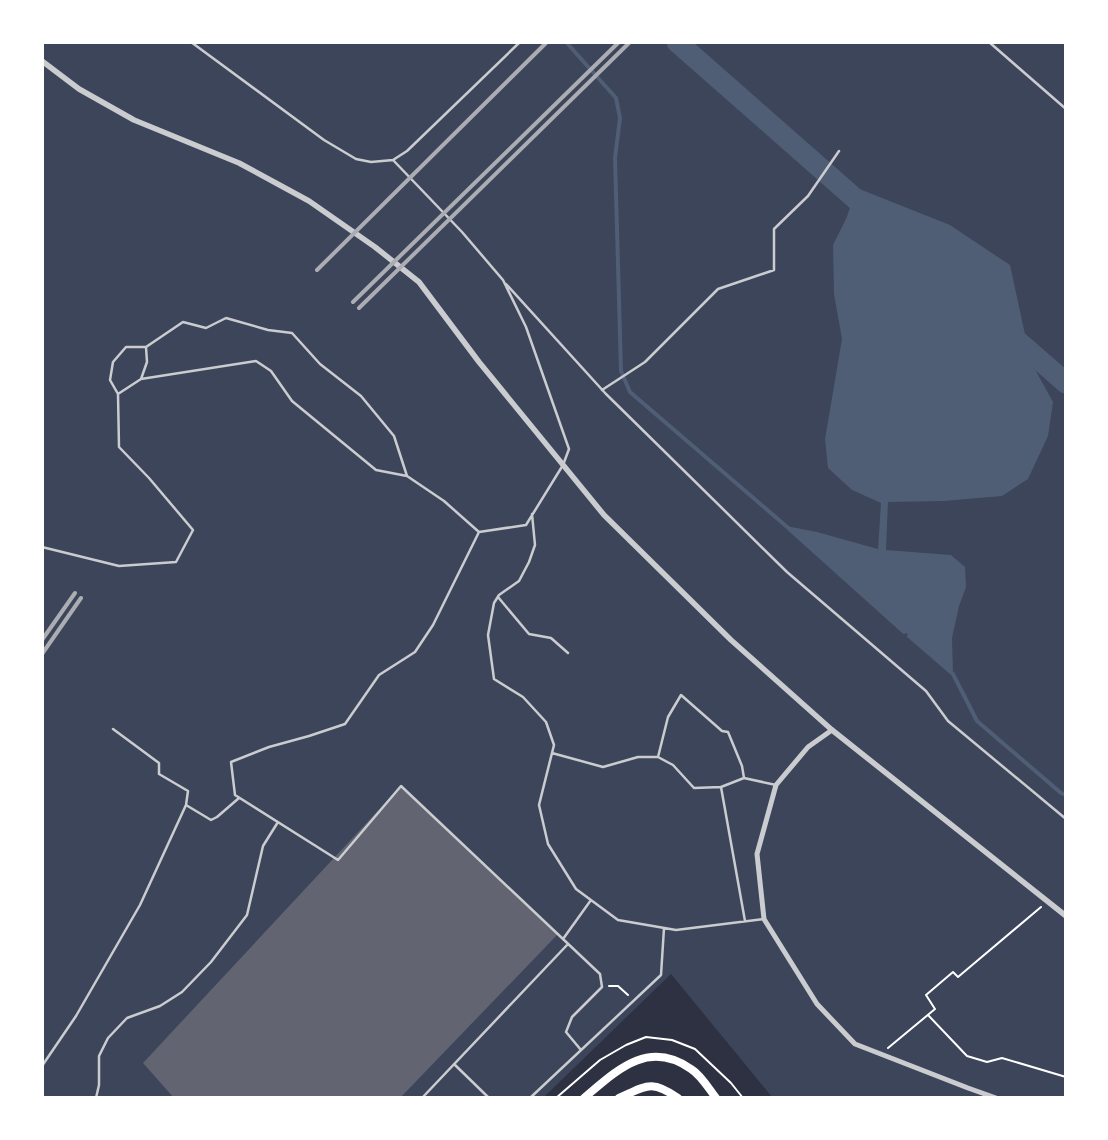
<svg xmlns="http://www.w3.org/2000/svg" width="1108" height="1140" font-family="Manrope,sans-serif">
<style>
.green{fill:#3c4559}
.water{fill:#4f5d75}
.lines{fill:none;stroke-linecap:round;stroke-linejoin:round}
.stream{stroke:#4f5d75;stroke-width:4}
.river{stroke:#4f5d75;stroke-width:21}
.building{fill:#626471}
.path{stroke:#fff;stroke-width:2}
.service{stroke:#caccd0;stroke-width:2.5}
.minor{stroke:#caccd0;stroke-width:5}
.tertiary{stroke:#caccd0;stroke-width:5.5}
.primary{stroke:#fff;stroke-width:8}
.rail{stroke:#abadb3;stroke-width:4}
</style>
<rect width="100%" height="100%" fill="#2d3142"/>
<!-- green -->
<path class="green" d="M42 43H1065V1097H772L671 974 544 1097H43Z"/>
<!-- water -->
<path class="water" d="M857 188 950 225 1010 265 1031 362 1053 402 1048 436 1028 479 1002 496 944 501 888 502 886 550 951 555 965 567 966 587 959 606 952 638 953 674 889 618 810 546 786 526 817 532 878 549 881 503 852 490 828 468 825 439 842 339 834 294 833 245 846 219Z"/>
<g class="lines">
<!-- stream -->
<path class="stream" d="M566 42 616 98 620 118 615 158 621 371 630 392 786 526 904 632
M909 636 953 674 977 721 1061 793 1066 795"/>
<!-- river -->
<path class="river" d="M677 42 876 217
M1006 331 1066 383"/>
</g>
<!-- building -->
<path class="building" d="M401 786 558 934 400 1098H174L143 1063Z"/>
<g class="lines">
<!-- path -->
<path class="path" d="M609 986H618L628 995
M928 1015 967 1056 987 1062 1002 1058 1066 1077
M888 1048 935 1009 926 995 953 972 958 977 1041 907
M556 1098 600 1060 626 1045 646 1037 672 1040 695 1049 731 1083 743 1098"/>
<!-- service -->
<path class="service" d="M191 42 324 140 356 159 371 162 393 160 462 232 503 280
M989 42 1066 109
M1063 42 1066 44
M393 160 407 151 520 42
M503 280 526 327 569 449 563 465 526 525 479 532 433 625 415 652 379 675 345 724 309 736 269 747 231 762 235 795 338 860 401 786 600 974 602 987 572 1017 566 1032 581 1050
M506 284 606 394 787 572 926 691 948 721 1066 819
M141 379 147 362 146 347
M602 390 645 362 718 289 774 270V229L808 196 839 151
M118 394 110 380 113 362 126 347H146L183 322 206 328 226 318 268 330 292 333 320 364 361 396 394 436 407 476
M532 514 535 545 529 562 519 581 499 595 494 603 488 635 494 679 523 697 546 722 554 745 539 805 548 844 576 889 618 920 676 930 764 919
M42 547 119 566 176 562 193 530 149 478 119 447 118 394 141 379 256 361 271 371 292 401 376 470 407 476 444 501 479 532
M498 597 529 634 551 638 568 653
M113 729 159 763V774L188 791 186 805 211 820 217 817 239 798
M552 753 603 767 638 757H658L673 765 694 788 721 787
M658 757 668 717 681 695 722 731 728 732 742 766 744 778
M745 921 721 787 744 778 776 785
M563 939 591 900
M454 1064 489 1098
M42 1066 76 1016 140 905 186 805
M96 1098 99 1085V1056L108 1038 127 1018 160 1006 182 992 211 962 247 915 263 846 278 822
M422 1098 568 944
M530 1098 661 975 664 928"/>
<!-- minor -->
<path class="minor" d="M832 730 808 747 776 785 757 854 764 919 817 1004 855 1044 968 1088 996 1098"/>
<!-- tertiary -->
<path class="tertiary" d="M42 61 79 89 134 120 239 163 309 201 375 247 419 282 479 362 604 515 731 640 832 730 1066 916"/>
<!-- primary -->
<path class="primary" d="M584 1098C617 1070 648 1039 691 1069 701 1075 709 1089 716 1098
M619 1098C646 1086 651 1079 678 1098"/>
<!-- rail -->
<path class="rail" d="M317 270 547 42
M353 302 619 42
M359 308 630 42
M42 640 75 593
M42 654 81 598"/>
</g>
<!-- border -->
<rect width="1108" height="1140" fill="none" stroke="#ffffff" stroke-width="88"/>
</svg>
